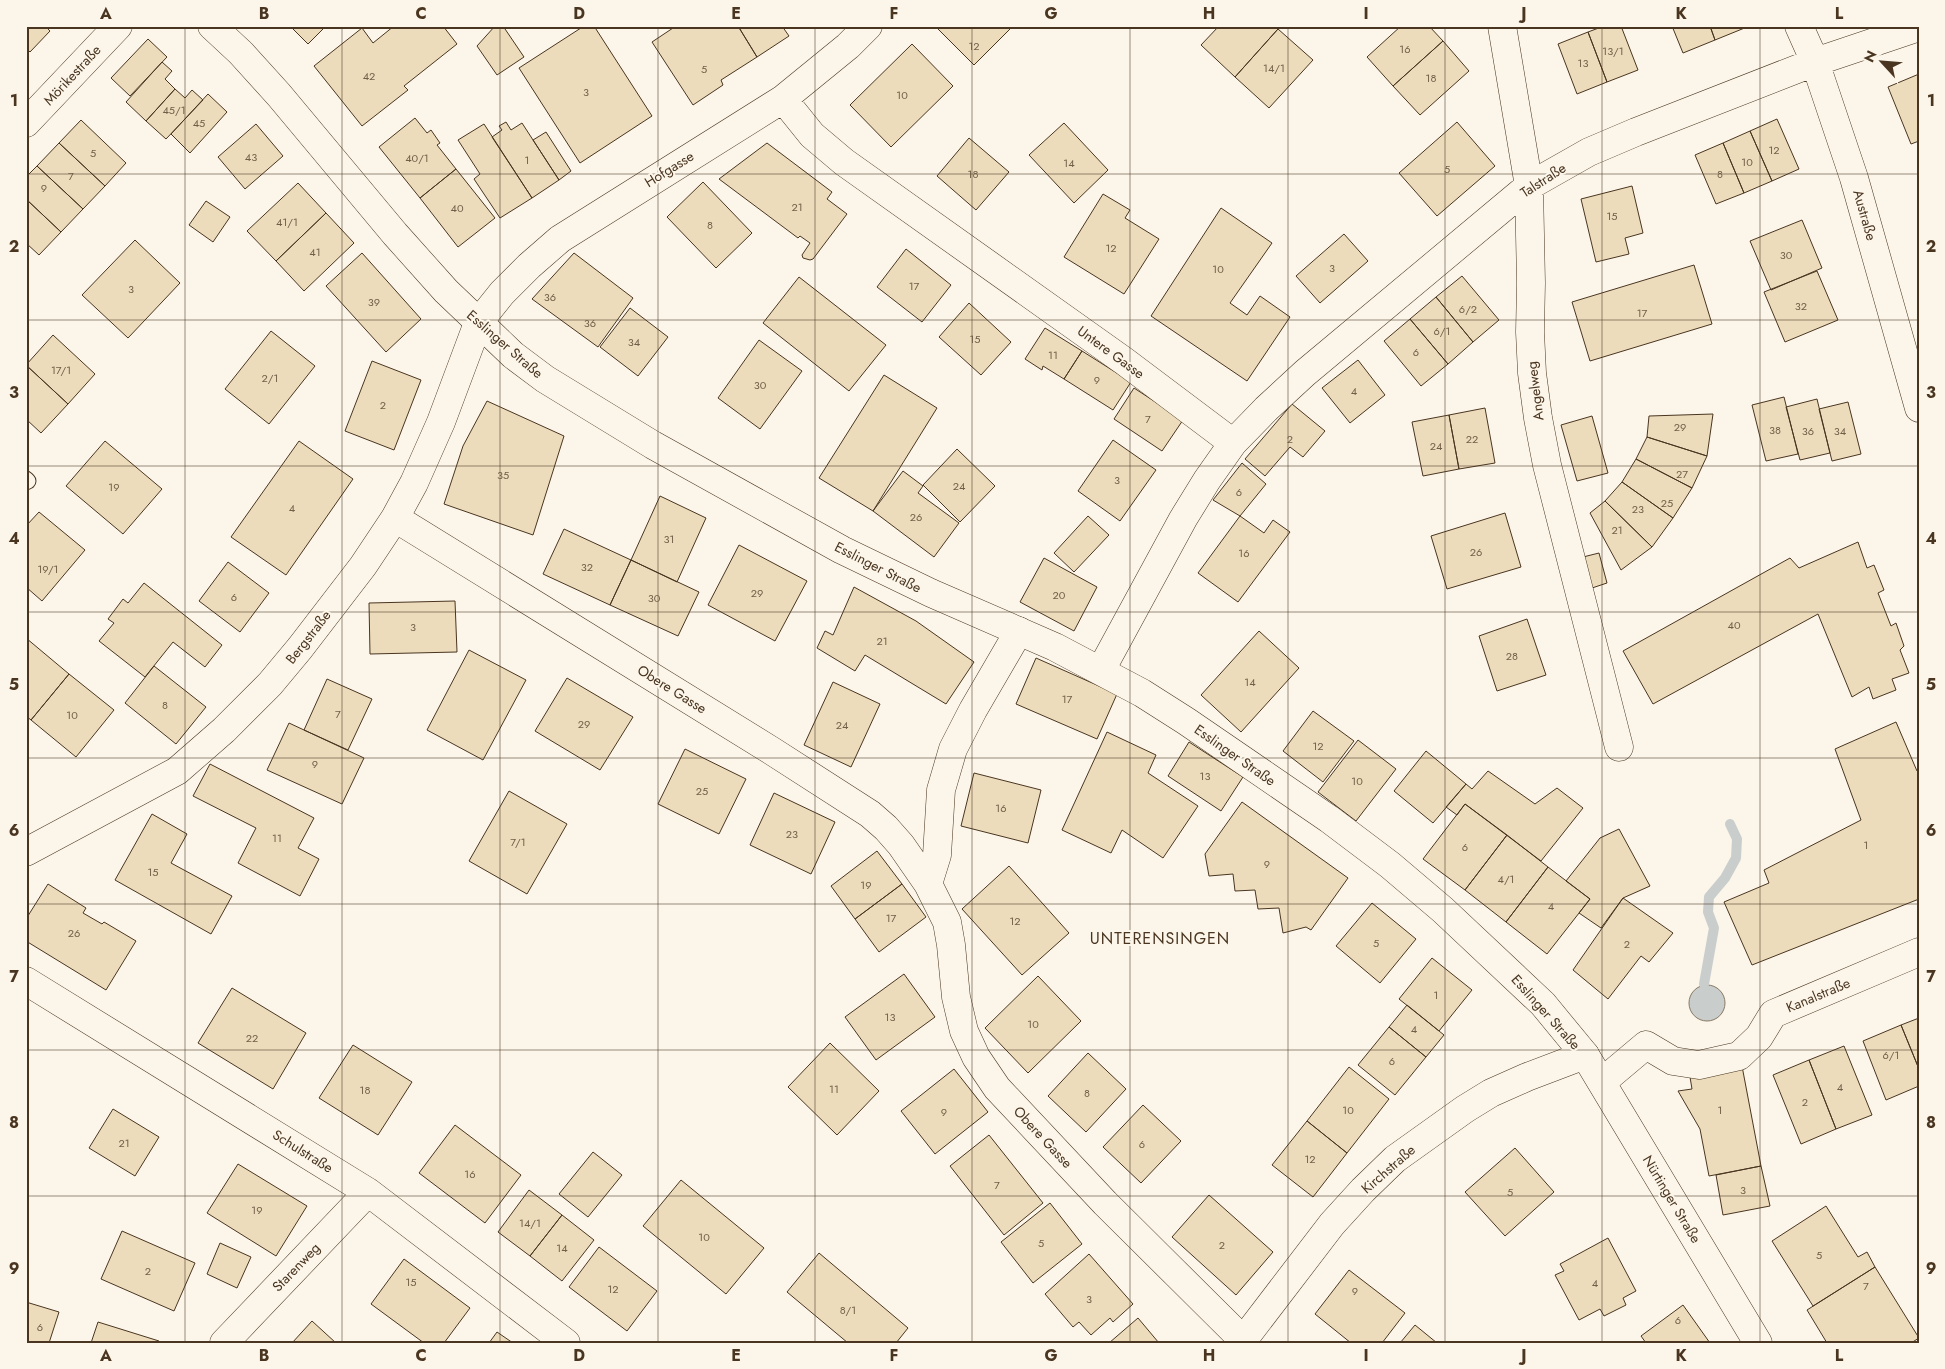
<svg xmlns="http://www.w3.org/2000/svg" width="1945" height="1369" font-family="Jost,sans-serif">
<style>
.water{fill:#c9cecd;stroke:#887966}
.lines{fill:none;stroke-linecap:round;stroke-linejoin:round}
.stream{stroke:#c9cecd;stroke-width:10}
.building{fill:#ecdcbc;stroke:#4a3520}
.lane-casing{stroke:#4a3520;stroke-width:17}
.street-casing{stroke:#4a3520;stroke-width:29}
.secondary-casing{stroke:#4a3520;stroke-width:29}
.lane{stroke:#fbf6e9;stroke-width:15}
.street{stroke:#fbf6e9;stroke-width:28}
.secondary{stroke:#fbf6e9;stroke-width:28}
.grid{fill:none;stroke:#4a3520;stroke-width:1;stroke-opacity:0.55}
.labels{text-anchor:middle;stroke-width:4;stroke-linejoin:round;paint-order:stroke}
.number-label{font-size:11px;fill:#725f47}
.street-label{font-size:14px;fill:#4a3520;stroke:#fbf6e9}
.quarter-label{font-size:16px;letter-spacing:1px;fill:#4a3520;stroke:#fbf6e9}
.neatline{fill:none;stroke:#4a3520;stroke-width:2}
.grid-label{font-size:16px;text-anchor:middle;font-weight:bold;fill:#4a3520}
</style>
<rect width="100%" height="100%" fill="#fbf6e9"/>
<!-- water -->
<path class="water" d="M1689 1003a18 18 0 1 1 36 0a18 18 0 1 1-36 0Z"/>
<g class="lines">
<!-- stream -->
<path class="stream" d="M1704 984 1714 928 1708 912 1709 897 1725 878 1736 858 1737 839 1730 824"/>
</g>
<!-- building -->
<path class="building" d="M26 26H45L50 31 30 52 26 48Z
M290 26H326L308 44Z
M394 26H443L457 44 404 86 408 90 362 126 314 66 362 28 373 43Z
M495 26H503L524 57 497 75 477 46Z
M584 26H594L652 116 580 163 519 68Z
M676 26H738L757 57 721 80 723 85 693 105 652 42Z
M738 26H782L789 36 757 57Z
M935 26H1013L974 65Z
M1219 26H1276L1278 29 1235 77 1201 45Z
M1401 26H1429L1443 41 1393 86 1367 57Z
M1604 26H1621L1638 70 1607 82 1588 32Z
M1672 26H1710L1715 40 1683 53Z
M1710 26H1747V27L1715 40Z
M1278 29 1313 60 1269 108 1235 77Z
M1588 32 1607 82 1577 94 1558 44Z
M148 39 167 57 130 96 111 78Z
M1443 41 1469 71 1420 115 1393 86Z
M912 44 953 86 891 147 850 105Z
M162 62 172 71 165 79 175 89 146 121 126 102Z
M1919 74V141L1911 144 1888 87Z
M175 89 185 98 192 90 203 100 166 139 146 121Z
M208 94 227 112 190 153 171 134Z
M415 118 427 133 431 130 440 143 437 145 456 169 420 198 379 147Z
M1777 119 1799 169 1772 181 1750 131Z
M81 120 126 163 105 186 59 143Z
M506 122 511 130 522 123 559 180 532 198 492 137 502 130 499 126Z
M1457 122 1495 166 1437 216 1399 173Z
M1064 123 1108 170 1074 203 1029 155Z
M256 124 283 156 245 189 218 157Z
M484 124 532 198 500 218 474 179 480 174 458 140Z
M1750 131 1772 181 1744 193 1723 143Z
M546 132 571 171 559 180 533 140Z
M969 138 1009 172 976 210 937 176Z
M59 143 105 186 83 209 37 166Z
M767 143 832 192 827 199 847 214 813 259 810 260 803 258 802 255 810 243 800 236 798 238 719 179Z
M1723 143 1744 193 1716 204 1695 155Z
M37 166 83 209 61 232 26 199V177Z
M456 169 495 218 458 247 420 198Z
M703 182 752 233 716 268 667 217Z
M298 183 326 213 276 261 247 231Z
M1632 186 1643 233 1625 238 1629 254 1596 262 1581 199Z
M1103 194 1130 210 1125 218 1159 239 1124 294 1064 257Z
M26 199 61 232 39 255 26 243Z
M206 201 230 217 213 242 189 225Z
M1221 208 1272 243 1230 303 1247 315 1260 296 1290 317 1247 381 1151 316Z
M326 213 354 243 304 291 276 261Z
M1802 220 1822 268 1771 290 1750 241Z
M1344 234 1368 261 1320 303 1296 276Z
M135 240 180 283 128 338 82 295Z
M906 249 951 285 922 322 877 287Z
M362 253 421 319 386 352 326 286Z
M574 253 633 298 598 347 532 299Z
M1694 265 1712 324 1590 361 1572 302Z
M1817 271 1838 320 1785 342 1764 292Z
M1462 276 1499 320 1473 342 1436 297Z
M799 277 886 345 849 391 763 323Z
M1436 297 1473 342 1448 364 1410 319Z
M969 303 1011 342 981 375 939 337Z
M630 308 668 337 638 376 600 347Z
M1410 319 1448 364 1421 386 1384 341Z
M1045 328 1082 351 1064 379 1043 366 1042 370 1025 359Z
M271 331 315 366 269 424 225 389Z
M53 335 95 374 68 404 26 365Z
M759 340 802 371 760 429 718 398Z
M1082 351 1131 382 1113 410 1064 379Z
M1358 360 1385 395 1350 423 1322 388Z
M372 361 421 380 394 450 345 431Z
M26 365 68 404 41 433 26 419Z
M884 375 937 408 873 511 819 478Z
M1134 388 1183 420 1162 451 1114 419Z
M1784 397 1798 454 1766 461 1752 405Z
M1817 399 1830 453 1800 460 1786 407Z
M487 401 564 436 533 535 444 504 463 446Z
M1848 402 1861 454 1832 461 1819 409Z
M1292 404 1325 431 1303 457 1290 447 1265 476 1245 459Z
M1485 408 1495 463 1459 469 1449 415Z
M1713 414 1707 456 1647 437 1649 416Z
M1449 415 1459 469 1423 476 1412 422Z
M1592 416 1608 473 1577 481 1561 425Z
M1647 437 1707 456 1692 488 1636 459Z
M1113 440 1156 470 1120 521 1078 491Z
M105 441 162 489 123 534 66 486Z
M299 441 353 479 286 575 231 537Z
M957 449 995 486 960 522 923 485Z
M1636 459 1692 488 1673 518 1622 482Z
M1242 463 1266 484 1240 516 1213 500Z
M903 471 923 486 918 493 959 523 934 557 873 511Z
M1622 482 1673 518 1652 547 1605 501Z
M660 496 706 518 677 582 631 560Z
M1605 501 1652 547 1621 570 1590 513Z
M39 512 85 550 42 601 26 587V526Z
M1505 513 1521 567 1447 589 1431 536Z
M1088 516 1109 535 1074 572 1054 553Z
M1240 516 1264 533 1273 520 1290 532 1238 602 1198 573Z
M564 529 631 560 610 605 543 574Z
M1858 542 1867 568 1874 565 1884 590 1878 593 1891 626 1896 623 1904 646 1900 650 1909 673 1892 679 1896 690 1873 699 1869 687 1852 697 1818 614 1653 704 1623 651 1790 558 1799 568Z
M739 545 807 581 775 641 708 605Z
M1599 553 1607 583 1592 588 1583 557Z
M1044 558 1097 587 1074 631 1020 602Z
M631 560 699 592 678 636 610 605Z
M228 562 269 593 240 632 199 601Z
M144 583 222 645 205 667 173 642 145 677 99 641 114 623 108 619 123 599 128 603Z
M854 587 916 621 974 662 946 704 865 655 855 671 817 648 825 631 833 635Z
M455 601 457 652 370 654 369 603Z
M1527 619 1546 675 1497 691 1479 636Z
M1259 631 1299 668 1241 732 1201 695Z
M26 638 69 674 31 720 26 716Z
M469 650 526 680 483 760 427 730Z
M1036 658 1117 694 1097 739 1016 704Z
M154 666 206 707 176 744 125 703Z
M69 674 114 710 76 757 31 720Z
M567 678 633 717 600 770 535 731Z
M327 679 372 699 348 750 304 730Z
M833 682 880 704 851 767 804 745Z
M1313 711 1354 741 1323 782 1283 751Z
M1896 722 1917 771 1919 770V899L1752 965 1724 902 1769 883 1764 870 1861 820 1835 749Z
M289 723 364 758 342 804 267 770Z
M1107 732 1156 755 1148 773 1198 806 1163 858 1122 830 1111 853 1062 830Z
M1358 740 1396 769 1356 821 1318 792Z
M1189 742 1243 777 1221 811 1168 776Z
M685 749 746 779 719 834 658 804Z
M1426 751 1466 784 1433 823 1394 791Z
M210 764 314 818 298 848 319 859 300 896 238 863 256 828 193 796Z
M1488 771 1535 804 1557 788 1583 808 1541 861 1465 804 1457 815 1446 807 1466 784 1472 789Z
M974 773 1041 790 1028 843 961 826Z
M509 791 567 824 527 894 469 861Z
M774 793 835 822 811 874 750 845Z
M1242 802 1348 878 1311 930 1306 927 1283 933 1279 908 1258 909 1255 890 1235 891 1233 874 1209 876 1205 854Z
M1465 804 1507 835 1465 890 1423 859Z
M152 814 187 834 171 863 232 896 211 934 115 880Z
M1619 829 1650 886 1623 898 1601 928 1579 913 1590 899 1566 881 1600 838Z
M1507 835 1548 867 1506 922 1465 890Z
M877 851 902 884 855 919 831 886Z
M1009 866 1069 933 1022 975 962 909Z
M1548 867 1590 899 1547 954 1506 922Z
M48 884 86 908 83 913 102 924 104 922 136 941 106 990 26 941V919Z
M902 884 926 917 879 952 855 919Z
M1623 898 1673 933 1649 962 1641 956 1608 999 1573 970Z
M1372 903 1416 939 1380 983 1336 946Z
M1432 958 1472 990 1439 1031 1399 999Z
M904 974 935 1017 876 1060 845 1017Z
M1038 976 1081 1021 1028 1073 985 1028Z
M232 988 306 1033 273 1089 198 1043Z
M1407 1005 1444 1035 1426 1057 1389 1027Z
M1919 1018V1069L1901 1025Z
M1901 1025 1919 1069V1086L1886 1100 1863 1041Z
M1389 1027 1426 1057 1395 1095 1358 1065Z
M830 1043 879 1091 837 1135 788 1087Z
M353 1045 412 1082 378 1135 319 1098Z
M1844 1046 1872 1115 1836 1129 1809 1060Z
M1088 1053 1126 1089 1086 1132 1048 1096Z
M1809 1060 1836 1129 1801 1144 1773 1075Z
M1742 1066 1761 1166 1709 1176 1700 1129 1678 1091 1692 1089 1690 1077Z
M1349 1067 1389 1099 1347 1153 1307 1121Z
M954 1069 988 1112 935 1154 901 1111Z
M1143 1105 1181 1141 1141 1183 1103 1147Z
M113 1109 159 1137 135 1176 89 1148Z
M1307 1121 1347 1153 1313 1197 1272 1165Z
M455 1125 521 1175 485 1223 419 1173Z
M989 1135 1043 1203 1004 1235 950 1166Z
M1515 1148 1554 1192 1505 1236 1465 1192Z
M593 1152 622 1175 588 1217 559 1194Z
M238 1164 307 1206 276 1256 207 1213Z
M1761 1166 1770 1206 1723 1215 1716 1175Z
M681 1180 764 1248 726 1294 643 1226Z
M529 1190 562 1215 530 1256 498 1232Z
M1209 1195 1273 1252 1236 1295 1172 1237Z
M1050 1203 1082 1244 1033 1283 1001 1242Z
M1826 1206 1858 1257 1867 1252 1875 1267 1813 1306 1772 1241Z
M562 1215 594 1240 562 1281 530 1256Z
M122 1231 195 1263 174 1311 101 1279Z
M1608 1238 1636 1291 1623 1298 1626 1305 1604 1316 1600 1309 1579 1320 1555 1275 1564 1271 1560 1264Z
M220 1243 251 1257 237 1288 207 1274Z
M599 1247 657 1291 627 1331 569 1287Z
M819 1253 908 1328 896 1343H848L787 1292Z
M1089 1254 1133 1304 1113 1322 1110 1318 1091 1335 1079 1322 1073 1327 1045 1294Z
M404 1259 470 1308 444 1343H424L371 1304Z
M1875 1267 1919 1338 1911 1343H1827L1807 1310Z
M1349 1270 1405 1313 1382 1343H1351L1315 1314Z
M26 1302 59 1312 49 1343H26Z
M1683 1305 1710 1343H1646L1641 1336Z
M1138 1318 1159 1343H1109Z
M312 1321 336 1343H292Z
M98 1322 159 1341 158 1343H91Z
M1415 1325 1437 1343H1400Z
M497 1332 513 1343H489Z"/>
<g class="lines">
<defs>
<path id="lane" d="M26 479 28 481 26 482"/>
<path id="street" d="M1502 26 1529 186 1531 283 1530 332 1532 373 1538 418 1547 465 1619 747
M1799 26 1815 62 1854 178 1919 408
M783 99 812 135 844 162 1124 361 1233 443
M26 123 118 26
M395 518 772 751 870 814 886 828 901 845 928 884 947 922 951 945 956 997 964 1031 976 1057 997 1088 1105 1203 1243 1340
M1101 670 1183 519 1207 480 1233 443 1266 409 1305 373 1529 186 1589 152 1636 132 1815 62 1919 27
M26 852 177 771 224 730 270 684 300 648 363 566 395 518 414 483 441 422 478 323 502 293 529 266 560 239 783 99 848 46 868 26
M928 884 937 855 941 790 953 749 973 710 1019 631
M26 981 368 1192 566 1343
M1602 1082 1646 1045 1673 1061 1699 1065 1739 1056 1759 1037 1773 1014 1919 952
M224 1343 368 1192
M1241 1343 1332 1224 1363 1190 1395 1159 1465 1109 1491 1093 1527 1077 1585 1055"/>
<path id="secondary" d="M212 26 241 53 279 95 395 234 446 291 513 355 545 379 653 445 842 550 931 593 1055 647 1142 693 1186 721 1329 819 1390 865 1443 910 1543 1004 1585 1055 1758 1343"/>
</defs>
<!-- lane casing -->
<use href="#lane" class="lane-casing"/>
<!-- street casing -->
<use href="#street" class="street-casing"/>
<!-- secondary casing -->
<use href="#secondary" class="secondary-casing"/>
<!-- lane -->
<use href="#lane" class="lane"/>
<!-- street -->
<use href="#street" class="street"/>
<!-- secondary -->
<use href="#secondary" class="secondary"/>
</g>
<!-- grid -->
<path class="grid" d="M185 26V1343M342 26V1343M500 26V1343M658 26V1343M815 26V1343M972 26V1343M1130 26V1343M1288 26V1343M1445 26V1343M1602 26V1343M1760 26V1343M26 174H1919M26 320H1919M26 466H1919M26 612H1919M26 758H1919M26 904H1919M26 1050H1919M26 1196H1919"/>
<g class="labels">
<!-- number labels -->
<g class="number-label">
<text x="974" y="50">12</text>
<text x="1405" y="53">16</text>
<text x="1613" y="55">13/1</text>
<text x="1583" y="67">13</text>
<text x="1274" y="72">14/1</text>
<text x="704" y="73">5</text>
<text x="369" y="80">42</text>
<text x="1431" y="82">18</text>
<text x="586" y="96">3</text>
<text x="902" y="99">10</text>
<text x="174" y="114">45/1</text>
<text x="199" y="127">45</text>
<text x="1774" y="154">12</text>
<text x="93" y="157">5</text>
<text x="251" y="161">43</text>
<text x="417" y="162">40/1</text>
<text x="527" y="164">1</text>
<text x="1747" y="166">10</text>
<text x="1069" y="167">14</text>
<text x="1447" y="173">5</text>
<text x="973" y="178">18</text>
<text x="1720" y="178">8</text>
<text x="71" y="180">7</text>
<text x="44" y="192">9</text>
<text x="797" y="211">21</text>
<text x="457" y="212">40</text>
<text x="1612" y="220">15</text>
<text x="287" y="226">41/1</text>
<text x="710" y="229">8</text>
<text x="1111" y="252">12</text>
<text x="315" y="256">41</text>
<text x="1786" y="259">30</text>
<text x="1332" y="272">3</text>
<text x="1218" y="273">10</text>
<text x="914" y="290">17</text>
<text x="131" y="293">3</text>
<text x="550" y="301">36</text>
<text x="374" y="306">39</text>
<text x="1801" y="310">32</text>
<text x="1468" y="313">6/2</text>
<text x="1642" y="317">17</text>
<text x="590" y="327">36</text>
<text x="1442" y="335">6/1</text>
<text x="975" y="343">15</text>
<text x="634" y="346">34</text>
<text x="1416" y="356">6</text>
<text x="1053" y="359">11</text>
<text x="61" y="374">17/1</text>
<text x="270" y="382">2/1</text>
<text x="1097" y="384">9</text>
<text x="760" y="389">30</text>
<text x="1354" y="395">4</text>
<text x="383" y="409">2</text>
<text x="1148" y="423">7</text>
<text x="1680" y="431">29</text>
<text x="1775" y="434">38</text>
<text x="1808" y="435">36</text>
<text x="1840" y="435">34</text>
<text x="1290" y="443">2</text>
<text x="1472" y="443">22</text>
<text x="1436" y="450">24</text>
<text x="1682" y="478">27</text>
<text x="503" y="479">35</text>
<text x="1117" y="484">3</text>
<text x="959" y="490">24</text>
<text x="114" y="491">19</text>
<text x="1239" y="496">6</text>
<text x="1667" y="507">25</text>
<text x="292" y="512">4</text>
<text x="1638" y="513">23</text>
<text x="916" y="521">26</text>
<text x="1617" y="534">21</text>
<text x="669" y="543">31</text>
<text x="1476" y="556">26</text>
<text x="1244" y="557">16</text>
<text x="587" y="571">32</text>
<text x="48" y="573">19/1</text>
<text x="757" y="597">29</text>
<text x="1059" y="599">20</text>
<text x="234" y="601">6</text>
<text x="654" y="602">30</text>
<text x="1734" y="629">40</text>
<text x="413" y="631">3</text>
<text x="882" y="645">21</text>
<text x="1512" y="660">28</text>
<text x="1250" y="686">14</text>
<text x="1067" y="703">17</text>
<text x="165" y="709">8</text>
<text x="338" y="718">7</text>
<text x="72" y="719">10</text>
<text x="584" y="728">29</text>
<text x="842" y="729">24</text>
<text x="1318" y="750">12</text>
<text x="315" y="768">9</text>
<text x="1205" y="780">13</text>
<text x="1357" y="785">10</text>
<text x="702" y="795">25</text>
<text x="1001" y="812">16</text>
<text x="792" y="838">23</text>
<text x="277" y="842">11</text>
<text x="518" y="846">7/1</text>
<text x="1866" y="849">1</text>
<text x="1465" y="851">6</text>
<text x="1267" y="868">9</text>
<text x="153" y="876">15</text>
<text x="1506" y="883">4/1</text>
<text x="866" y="889">19</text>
<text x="1551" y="910">4</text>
<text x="891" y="922">17</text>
<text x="1015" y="925">12</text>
<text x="74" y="937">26</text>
<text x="1376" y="947">5</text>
<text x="1627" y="948">2</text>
<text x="1436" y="999">1</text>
<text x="890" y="1021">13</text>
<text x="1033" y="1028">10</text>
<text x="1414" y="1033">4</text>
<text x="252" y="1042">22</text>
<text x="1891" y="1059">6/1</text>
<text x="1392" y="1065">6</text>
<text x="1840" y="1091">4</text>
<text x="834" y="1093">11</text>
<text x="365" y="1094">18</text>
<text x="1087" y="1097">8</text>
<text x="1805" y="1106">2</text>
<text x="1348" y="1114">10</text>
<text x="1720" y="1114">1</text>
<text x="944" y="1116">9</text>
<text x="124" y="1147">21</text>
<text x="1142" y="1148">6</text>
<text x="1310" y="1163">12</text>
<text x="470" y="1178">16</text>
<text x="997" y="1189">7</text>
<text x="1743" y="1194">3</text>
<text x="1510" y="1196">5</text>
<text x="257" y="1214">19</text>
<text x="530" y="1227">14/1</text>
<text x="704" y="1241">10</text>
<text x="1041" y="1247">5</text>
<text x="1222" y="1249">2</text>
<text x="562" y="1252">14</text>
<text x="1819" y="1259">5</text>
<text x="148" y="1275">2</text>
<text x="411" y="1286">15</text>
<text x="1595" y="1287">4</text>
<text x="1866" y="1290">7</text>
<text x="613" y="1293">12</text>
<text x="1355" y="1295">9</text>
<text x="1089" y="1303">3</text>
<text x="848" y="1314">8/1</text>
<text x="1678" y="1324">6</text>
<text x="40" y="1331">6</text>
</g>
<!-- street labels -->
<g class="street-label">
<text transform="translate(72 75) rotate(-47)" y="5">Mörikestraße</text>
<text transform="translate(669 169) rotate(-32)" y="5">Hofgasse</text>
<text transform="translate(1543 180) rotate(-33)" y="5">Talstraße</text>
<text transform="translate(1865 215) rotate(74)" y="5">Austraße</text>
<text transform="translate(505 344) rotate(41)" y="5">Esslinger Straße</text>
<text transform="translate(1111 352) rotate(36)" y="5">Untere Gasse</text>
<text transform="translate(1535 391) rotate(-97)" y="5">Angelweg</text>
<text transform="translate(878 567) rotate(27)" y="5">Esslinger Straße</text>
<text transform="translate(308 637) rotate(-52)" y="5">Bergstraße</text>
<text transform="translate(672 689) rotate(32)" y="5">Obere Gasse</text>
<text transform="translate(1235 755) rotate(35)" y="5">Esslinger Straße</text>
<text transform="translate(1818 995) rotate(-23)" y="5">Kanalstraße</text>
<text transform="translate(1546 1012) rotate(48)" y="5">Esslinger Straße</text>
<text transform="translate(1043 1137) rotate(47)" y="5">Obere Gasse</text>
<text transform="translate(303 1151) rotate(32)" y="5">Schulstraße</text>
<text transform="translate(1388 1169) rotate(-41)" y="5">Kirchstraße</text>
<text transform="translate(1672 1199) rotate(59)" y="5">Nürtinger Straße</text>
<text transform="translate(296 1267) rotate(-46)" y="5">Starenweg</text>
</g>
<!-- quarter labels -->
<g class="quarter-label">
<text x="1160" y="944">UNTERENSINGEN</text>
</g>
</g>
<!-- border -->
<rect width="1945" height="1369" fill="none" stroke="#fbf6e9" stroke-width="55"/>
<!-- north arrow -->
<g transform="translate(1882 62) rotate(296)" stroke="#fbf6e9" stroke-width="4" paint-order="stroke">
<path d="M0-4L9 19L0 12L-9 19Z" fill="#4a3520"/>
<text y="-8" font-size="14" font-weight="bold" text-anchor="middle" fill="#4a3520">N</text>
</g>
<rect x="28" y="28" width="1890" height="1314" class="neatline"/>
<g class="grid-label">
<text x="106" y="19">A</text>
<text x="264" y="19">B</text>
<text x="421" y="19">C</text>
<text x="579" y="19">D</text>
<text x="736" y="19">E</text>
<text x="894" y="19">F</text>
<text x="1051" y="19">G</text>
<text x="1209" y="19">H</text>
<text x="1366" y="19">I</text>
<text x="1524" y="19">J</text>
<text x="1681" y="19">K</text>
<text x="1839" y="19">L</text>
<text x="14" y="106">1</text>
<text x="1931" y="106">1</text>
<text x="14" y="252">2</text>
<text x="1931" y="252">2</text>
<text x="14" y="398">3</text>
<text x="1931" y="398">3</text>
<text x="14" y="544">4</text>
<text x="1931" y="544">4</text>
<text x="14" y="690">5</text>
<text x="1931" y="690">5</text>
<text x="14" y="836">6</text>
<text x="1931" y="836">6</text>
<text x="14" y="982">7</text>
<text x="1931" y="982">7</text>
<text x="14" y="1128">8</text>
<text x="1931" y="1128">8</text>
<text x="14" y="1274">9</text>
<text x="1931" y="1274">9</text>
<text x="106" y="1361">A</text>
<text x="264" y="1361">B</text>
<text x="421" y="1361">C</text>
<text x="579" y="1361">D</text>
<text x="736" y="1361">E</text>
<text x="894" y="1361">F</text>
<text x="1051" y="1361">G</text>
<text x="1209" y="1361">H</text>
<text x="1366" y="1361">I</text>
<text x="1524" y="1361">J</text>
<text x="1681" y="1361">K</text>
<text x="1839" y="1361">L</text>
</g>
</svg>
